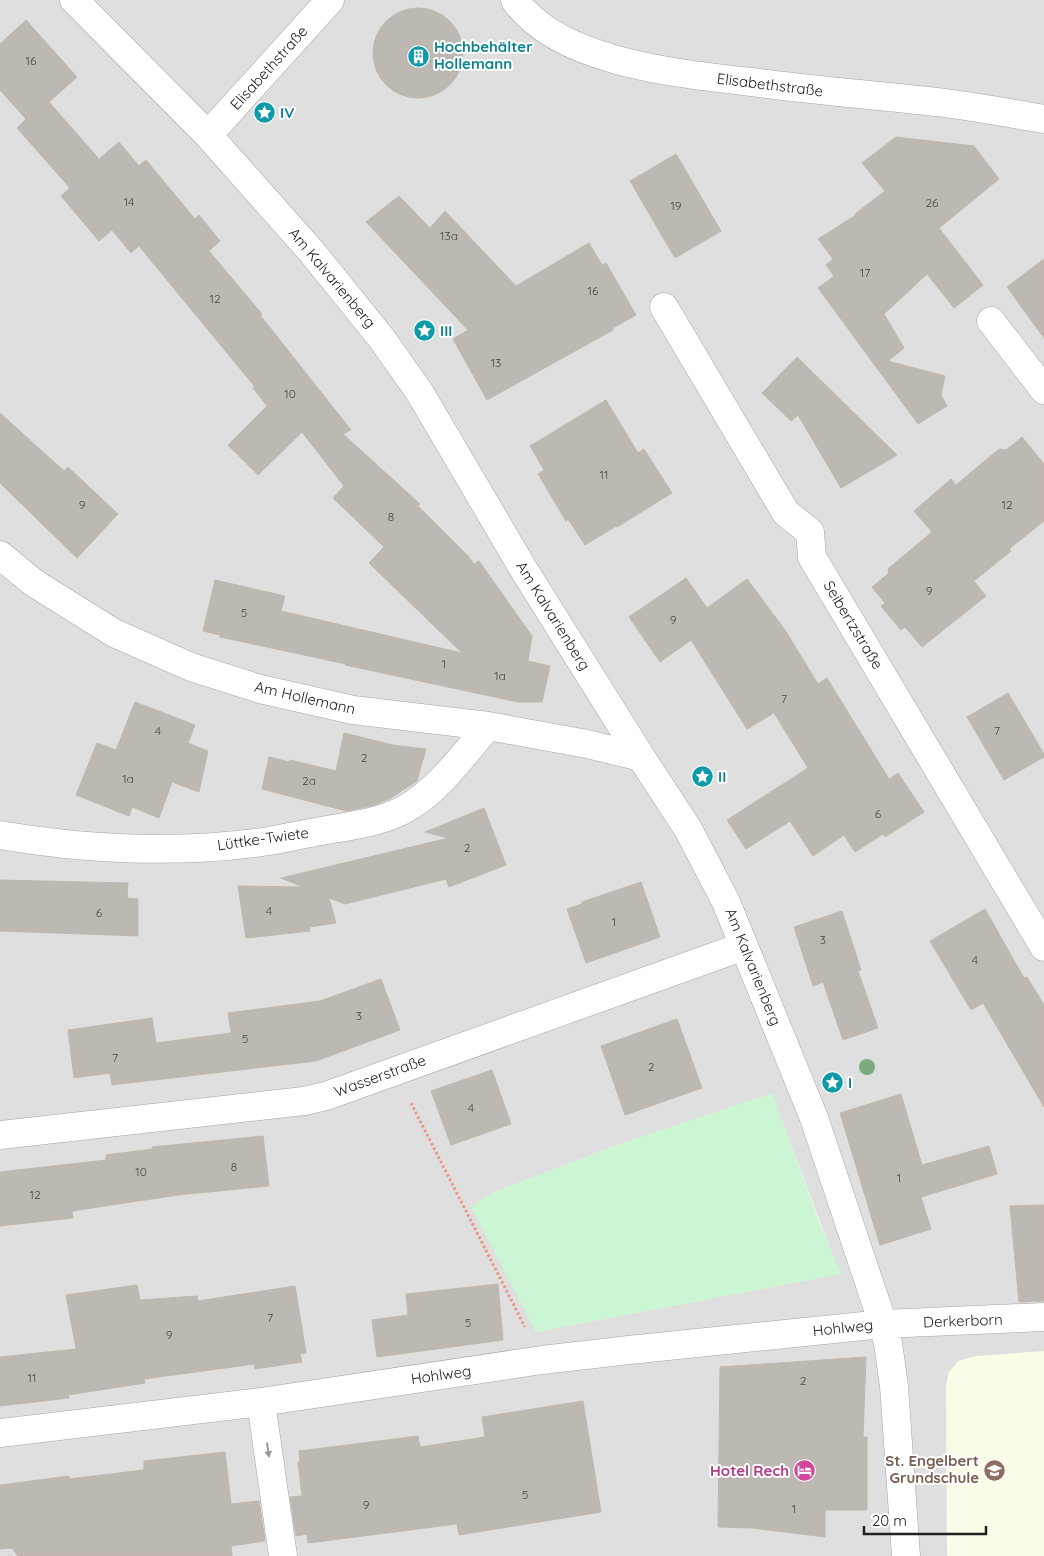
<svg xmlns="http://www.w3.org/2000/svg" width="1044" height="1556" font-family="Quicksand,sans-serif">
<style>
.residential{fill:#dfdfdf;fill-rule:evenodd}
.education{fill:#fafce7}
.park{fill:#ccf5d4}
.building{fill:#beb8b2;stroke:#c1b8ad}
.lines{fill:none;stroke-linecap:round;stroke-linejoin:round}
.minor-casing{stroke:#a5a5a5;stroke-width:29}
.path{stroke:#eb9780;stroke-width:3;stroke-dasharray:2.5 2.5;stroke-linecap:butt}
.minor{stroke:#fff;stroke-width:28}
.tree{fill:#7aac80}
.oneway{fill:#9b9b9b}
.labels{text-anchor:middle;stroke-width:4;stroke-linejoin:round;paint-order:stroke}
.number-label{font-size:12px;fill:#484745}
.culture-label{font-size:15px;font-weight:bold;fill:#0d838f;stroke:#fff;text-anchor:start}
.street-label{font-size:15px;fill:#212121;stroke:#fff}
.education-label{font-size:15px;font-weight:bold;fill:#785e54;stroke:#fff;text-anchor:end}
.hotel-label{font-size:15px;font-weight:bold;fill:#b23c85;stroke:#fff;text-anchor:end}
</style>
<rect width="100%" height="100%" fill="#f1efe9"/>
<!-- residential -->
<path class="residential" d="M0 0H1044V1556H0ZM772 1094 840 1274 536 1332 472 1206 497 1191 614 1146Z"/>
<!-- education -->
<path class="education" d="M1044 1351V1556H947L946 1385 949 1372 958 1361 976 1356Z"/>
<!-- park -->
<path class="park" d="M772 1093 819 1222 841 1274 536 1332 471 1206 497 1191 614 1146Z"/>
<!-- building -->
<path class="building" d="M373 53a45 45 0 1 1 90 0a45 45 0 1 1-90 0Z
M26 20 77 77 49 102 99 159 119 142 139 166 146 160 195 219 199 215 220 241 209 251 262 314 260 315 351 430 343 434 420 504 418 506 468 556 474 564 479 561 532 636 528 661 550 666 542 702H518L345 665 346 664 220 637V635L203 631 215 580 285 596 281 611 462 653 369 563 384 547 333 498 344 486 302 432 258 475 228 445 267 406 253 388 255 387 139 246 131 253 112 230 99 241 61 196 70 188 17 128 26 119 0 90V44Z
M896 137 974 146 999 179 939 228 983 285 954 308 927 274 884 314 904 348 888 361 945 376 941 395 947 406 918 424 818 288 834 276 826 265 833 259 818 239 856 215 855 214 885 191 862 163Z
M676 154 721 231 675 258 630 181Z
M399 196 430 228 445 211 516 286 589 243 602 265 606 263 636 315 613 328V330L487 400 453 339 468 330 366 222Z
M1044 259V338L1007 287Z
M797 357 897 455 841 488 798 415 791 421 762 393Z
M606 400 638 453 644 449 672 493 617 527 616 526 585 545 568 519 566 521 538 474 544 470 530 446Z
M0 413 64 471 68 467 118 514 77 558 0 483Z
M1022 437 1044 464V521L1009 549 1011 551 974 581 986 596 922 647 905 627 901 630 881 606 885 603 872 587 888 574 889 568 932 532 914 511 951 479 956 485 999 449 1006 450Z
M686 578 707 608 747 579 785 630 818 684 827 678 889 779 898 773 924 812 885 837 883 834 855 852 844 835 813 856 790 821 746 849 727 820 808 768 774 713 747 729 691 640 660 662 629 617Z
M1008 693 1044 754V757L1004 780 967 717Z
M135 702 195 725 188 743 208 751 199 792 172 782 159 818 132 807 129 816 76 795 97 743 116 750Z
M344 733 393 745 426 749 417 781 389 799 371 806 346 811 262 789 269 757 289 762 290 760 336 771Z
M484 808 506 865 449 887 446 879 345 904 329 898 336 923 309 927 310 931 246 938 238 886 303 887 281 878 449 838 425 832Z
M0 880 128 883 127 898 138 899V936L0 931Z
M641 882 660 937 586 963 567 909 582 904V902Z
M985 909 1024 978 1027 977 1044 1005V1107L983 1003 971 1010 930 941Z
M842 911 861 970 858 971 878 1028 843 1040 823 982 813 986 794 927Z
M381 979 400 1030 316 1061 112 1085 110 1073 74 1078 68 1030 152 1018 156 1043 231 1033 228 1013 320 1001Z
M677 1019 702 1088 625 1115 601 1046Z
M492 1070 511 1124 451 1145 431 1091Z
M901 1094 922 1165 989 1146 997 1174 921 1197 931 1229 880 1245 840 1113Z
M263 1136 269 1186 178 1195 72 1211 73 1218 0 1226V1172L106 1160V1155L153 1149 152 1147Z
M1044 1205V1301L1019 1302 1010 1206Z
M498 1284 503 1340 377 1357 372 1320 408 1315 406 1294Z
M137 1285 140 1300 197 1296 198 1301 295 1286 306 1353 300 1354 302 1362 255 1369 254 1364 144 1379 145 1383 68 1395 69 1398 0 1406V1357L76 1349 66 1295Z
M866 1357 863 1437H867V1510H825V1537L752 1528 718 1527 720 1367Z
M583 1401 601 1512 459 1535 457 1524 308 1543 307 1534 296 1536 290 1497 302 1496 298 1462H300L299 1451 418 1436 420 1447 485 1437 482 1417Z
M225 1452 231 1504 259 1501 265 1541 231 1546 232 1556H18L12 1548 0 1549V1485L69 1476V1479L144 1470V1461Z"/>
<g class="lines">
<defs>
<path id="minor" d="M74 0 208 135 311 251 382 339 420 393 524 570 641 757 688 829 726 902 814 1118 883 1324 888 1343 894 1386 906 1556
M515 0C558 63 682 74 752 82 813 90 874 95 936 102 972 106 1008 113 1044 119
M208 135 330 0
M664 307 786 513 810 532 812 557 1044 947
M991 321 1044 390
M0 555 34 583 114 633 191 667 260 689 353 710 488 726 587 744 641 757
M0 835C89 850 180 854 269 841 286 838 304 834 321 831 349 826 380 823 405 809 439 790 463 755 488 726
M0 1135 304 1101 326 1096 744 946
M261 1402 283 1556
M0 1433 261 1402 542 1360 629 1350 883 1324 1044 1317"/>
</defs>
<!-- minor casing -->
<use href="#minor" class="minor-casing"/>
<!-- path -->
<path class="path" d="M411 1103 525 1327"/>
<!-- minor -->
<use href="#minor" class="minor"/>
</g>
<!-- trees -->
<circle class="tree" cx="867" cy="1067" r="8"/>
<!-- one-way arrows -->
<defs><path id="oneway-solid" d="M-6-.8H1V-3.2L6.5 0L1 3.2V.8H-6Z" transform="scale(1.25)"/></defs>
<use class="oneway" href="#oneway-solid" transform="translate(268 1450) rotate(82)"/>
<!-- icons -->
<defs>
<symbol id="building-disc" viewBox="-11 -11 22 22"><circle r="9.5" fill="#0f9aa8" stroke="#fff"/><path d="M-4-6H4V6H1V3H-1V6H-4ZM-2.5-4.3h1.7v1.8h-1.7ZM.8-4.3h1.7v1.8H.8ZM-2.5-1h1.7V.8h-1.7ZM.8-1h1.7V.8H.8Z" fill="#fff"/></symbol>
<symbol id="sight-disc" viewBox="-11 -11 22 22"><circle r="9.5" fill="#0f9aa8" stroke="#fff"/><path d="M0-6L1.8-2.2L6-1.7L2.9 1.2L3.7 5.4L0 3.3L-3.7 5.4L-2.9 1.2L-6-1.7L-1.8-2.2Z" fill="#fff"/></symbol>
<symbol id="school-disc" viewBox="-11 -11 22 22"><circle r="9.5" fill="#8d6e63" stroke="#fff"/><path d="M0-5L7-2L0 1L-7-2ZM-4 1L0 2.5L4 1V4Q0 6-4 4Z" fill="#fff"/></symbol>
<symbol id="hotel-disc" viewBox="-11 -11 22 22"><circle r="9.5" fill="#d1479c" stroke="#fff"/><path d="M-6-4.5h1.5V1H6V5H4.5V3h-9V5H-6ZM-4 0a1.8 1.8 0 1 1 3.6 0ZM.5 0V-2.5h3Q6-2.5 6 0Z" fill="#fff"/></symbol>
</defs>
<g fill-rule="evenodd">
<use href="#building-disc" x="406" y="44" width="25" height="25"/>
<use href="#sight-disc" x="252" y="100" width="25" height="25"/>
<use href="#sight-disc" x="412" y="318" width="25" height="25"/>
<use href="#sight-disc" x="690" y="764" width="25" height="25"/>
<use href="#sight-disc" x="820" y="1070" width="25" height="25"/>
<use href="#school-disc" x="982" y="1458" width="25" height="25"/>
<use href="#hotel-disc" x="792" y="1458" width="25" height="25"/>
</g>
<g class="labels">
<!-- number labels -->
<g class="number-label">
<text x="31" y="65">16</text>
<text x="129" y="206">14</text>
<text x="932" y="207">26</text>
<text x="676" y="210">19</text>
<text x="449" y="240">13a</text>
<text x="865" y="277">17</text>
<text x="593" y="295">16</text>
<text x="215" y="303">12</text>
<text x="496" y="367">13</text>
<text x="290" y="398">10</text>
<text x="604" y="479">11</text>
<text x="82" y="509">9</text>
<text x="1007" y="509">12</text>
<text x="391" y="521">8</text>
<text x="929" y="595">9</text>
<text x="244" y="617">5</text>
<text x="673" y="624">9</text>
<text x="444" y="668">1</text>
<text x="500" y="680">1a</text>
<text x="784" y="703">7</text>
<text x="158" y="735">4</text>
<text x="997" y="735">7</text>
<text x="364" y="762">2</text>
<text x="128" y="783">1a</text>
<text x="309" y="785">2a</text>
<text x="878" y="818">6</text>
<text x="467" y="852">2</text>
<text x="269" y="915">4</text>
<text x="99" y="917">6</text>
<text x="614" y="926">1</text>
<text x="823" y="944">3</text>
<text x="975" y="964">4</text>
<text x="359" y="1020">3</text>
<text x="245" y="1043">5</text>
<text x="115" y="1062">7</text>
<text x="651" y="1071">2</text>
<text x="471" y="1112">4</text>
<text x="234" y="1171">8</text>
<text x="141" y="1176">10</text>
<text x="899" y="1182">1</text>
<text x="35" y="1199">12</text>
<text x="270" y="1322">7</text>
<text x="468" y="1327">5</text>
<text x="169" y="1339">9</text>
<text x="32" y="1382">11</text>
<text x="803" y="1385">2</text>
<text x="525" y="1499">5</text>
<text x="366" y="1509">9</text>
<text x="794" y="1513">1</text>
</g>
<!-- culture labels -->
<g class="culture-label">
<text x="434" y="52">Hochbehälter<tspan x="434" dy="17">Hollemann</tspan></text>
<text x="280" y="118">IV</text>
<text x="440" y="336">III</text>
<text x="718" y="782">II</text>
<text x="848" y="1088">I</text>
</g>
<!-- street labels -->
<g class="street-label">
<text transform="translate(269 68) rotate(-48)" y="5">Elisabethstraße</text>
<text transform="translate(770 85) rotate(7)" y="5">Elisabethstraße</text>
<text transform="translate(332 278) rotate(50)" y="5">Am Kalvarienberg</text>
<text transform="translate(553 616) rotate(58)" y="5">Am Kalvarienberg</text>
<text transform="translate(853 625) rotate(59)" y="5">Seibertzstraße</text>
<text transform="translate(305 698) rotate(13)" y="5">Am Hollemann</text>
<text transform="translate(263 839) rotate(-8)" y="5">Lüttke-Twiete</text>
<text transform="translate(753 967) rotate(68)" y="5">Am Kalvarienberg</text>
<text transform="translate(380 1076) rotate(-20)" y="5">Wasserstraße</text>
<text transform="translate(963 1321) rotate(-2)" y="5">Derkerborn</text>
<text transform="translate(843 1328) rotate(-6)" y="5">Hohlweg</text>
<text transform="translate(441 1375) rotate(-8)" y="5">Hohlweg</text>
</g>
<!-- education labels -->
<g class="education-label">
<text x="979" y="1466">St. Engelbert<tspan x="979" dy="17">Grundschule</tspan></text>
</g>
<!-- hotel labels -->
<g class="hotel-label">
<text x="789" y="1476">Hotel Rech</text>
</g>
</g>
<!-- scale -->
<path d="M864 1526v8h122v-8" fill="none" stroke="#212121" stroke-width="2.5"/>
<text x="872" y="1526" font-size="15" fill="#212121" stroke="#ffffff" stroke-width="4" paint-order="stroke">20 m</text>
</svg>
